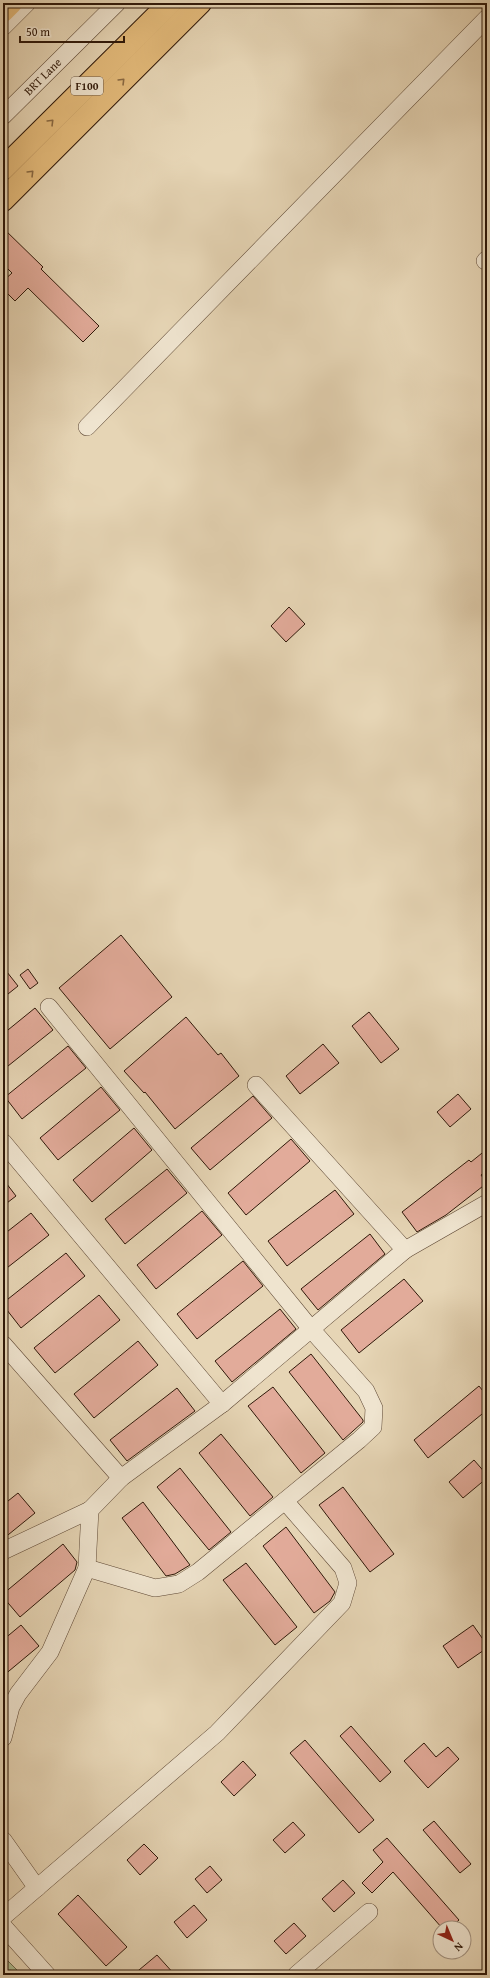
<svg xmlns="http://www.w3.org/2000/svg" width="490" height="1978" font-family="'Gentium Book Plus',serif">
<style>
.grass{fill:url(#grass-dots);stroke:#6f6b4e}
.building{fill:#e2ab9a;stroke:#2f1809}
.lines{fill:none;stroke-linecap:round;stroke-linejoin:round}
.minor-casing{stroke:#5d4734;stroke-width:18}
.major-casing{stroke:#2f1809;stroke-width:24}
.highway-casing{stroke:#2f1809;stroke-width:24}
.minor{stroke:#efe4cf;stroke-width:17}
.major{stroke:#e3ba7a;stroke-width:22}
.highway{stroke:#e3ba7a;stroke-width:22}
.oneway{stroke:#896942}
.labels{text-anchor:middle;stroke-width:3;stroke-linejoin:round;paint-order:stroke}
.shield{fill:#efe4cf;stroke:#695544;stroke-width:1}
.shield-label{font-size:11px;font-weight:bold;fill:#2f1809}
.street-label{font-size:12px;fill:#2f1809;stroke:#efe4cf}
</style>
<defs>
<pattern id="grass-dots" width="8" height="8" patternUnits="userSpaceOnUse"><rect width="8" height="8" fill="#afbe92"/><path d="M2 2h.1M6 6h.1" fill="none" stroke="#97a37d" stroke-width="1.8" stroke-linecap="round"/></pattern>
</defs>
<rect width="100%" height="100%" fill="#e6d5b5"/>
<filter id="stains"><feTurbulence type="fractalNoise" baseFrequency=".005" numOctaves="4"/><feColorMatrix values="0 0 0 0 .2 0 0 0 0 .09 0 0 0 0 .02 0 0 0 .5 -.17"/></filter>
<radialGradient id="worn" r=".72"><stop offset=".6" stop-color="#630" stop-opacity="0"/><stop offset="1" stop-color="#630" stop-opacity=".3"/></radialGradient>
<!-- grass -->
<path class="grass" d="M3 1956 22 1975H3Z"/>
<!-- building -->
<path class="building" d="M3 228 43 267 41 269 99 326 83 342 28 288 15 301 3 289V281L12 273 3 264Z
M289 607 305 624 286 642 271 626Z
M121 935 172 997 110 1049 59 988Z
M3 967 18 986 3 998Z
M28 969 38 983 30 989 20 975Z
M35 1008 53 1030 3 1070V1034Z
M369 1012 399 1049 381 1063 352 1026Z
M186 1017 218 1055 221 1053 239 1076 175 1129 145 1092 144 1093 124 1071Z
M323 1044 339 1063 300 1094 286 1076Z
M68 1046 86 1068 22 1119 5 1097Z
M101 1087 120 1110 58 1160 40 1138Z
M458 1094 471 1109 450 1127 437 1112Z
M253 1096 272 1118 210 1170 191 1148Z
M134 1128 152 1150 92 1202 73 1180Z
M291 1139 310 1161 246 1215 228 1193Z
M487 1149V1170L481 1175 487 1183 446 1215 417 1232 402 1212 469 1160 471 1162Z
M167 1169 187 1193 125 1244 105 1219Z
M3 1179 16 1196 3 1206Z
M335 1190 354 1214 287 1266 268 1241Z
M202 1211 222 1235 156 1289 137 1265Z
M31 1213 49 1235 3 1271V1235Z
M370 1234 385 1254 318 1310 301 1289Z
M66 1253 85 1276 21 1328 3 1305V1303Z
M243 1261 263 1286 197 1339 177 1314Z
M404 1279 423 1301 359 1353 341 1330Z
M99 1295 120 1320 55 1373 34 1348Z
M280 1309 296 1329 232 1382 215 1361Z
M138 1341 158 1365 94 1418 74 1394Z
M311 1354 363 1420V1422L343 1440 289 1372Z
M479 1386 487 1396V1410L428 1458 414 1440Z
M273 1387 325 1453 301 1473 248 1406Z
M177 1388 195 1411 127 1461 110 1440Z
M221 1434 273 1497 250 1516 199 1453Z
M474 1460 487 1475V1478L463 1498 449 1482Z
M180 1468 231 1532 209 1550 157 1487Z
M343 1487 394 1554 370 1572 319 1505Z
M18 1493 35 1513 3 1539V1505Z
M143 1502 190 1565 175 1574 166 1576 122 1518Z
M286 1527 335 1592 330 1601 314 1613 263 1546Z
M63 1544 77 1562 75 1570 20 1617 3 1597V1594Z
M246 1563 297 1627 275 1645 223 1580Z
M21 1625 39 1646 3 1676V1640Z
M473 1625 487 1645V1648L458 1668 443 1646Z
M351 1726 391 1772 380 1782 340 1736Z
M305 1740 374 1820 359 1833 290 1753Z
M424 1743 436 1757 448 1747 459 1759 428 1788 404 1761Z
M243 1761 256 1775 234 1796 221 1782Z
M434 1821 471 1864 460 1873 423 1830Z
M293 1822 305 1835 285 1853 273 1840Z
M387 1838 459 1920 450 1928H442L393 1872 372 1893 362 1883 383 1862 373 1850Z
M144 1844 158 1858 140 1875 127 1860Z
M210 1866 222 1880 207 1893 195 1879Z
M343 1880 355 1893 334 1912 322 1899Z
M78 1895 127 1947 106 1966 58 1914Z
M194 1905 207 1920 187 1938 174 1922Z
M294 1923 306 1936 286 1954 274 1941Z
M157 1955 175 1975H133Z"/>
<g class="lines">
<defs>
<g id="minor">
<path d="M3 27 27 3"/>
<path id="s1" d="M3 116 117 3"/>
<path d="M485 261 487 259"/>
<path d="M87 427 487 18"/>
<path d="M49 1007 311 1329 366 1391 374 1408 373 1427 359 1440 198 1572 179 1584 155 1588 87 1568"/>
<path d="M256 1085 405 1250"/>
<path d="M3 1142 222 1404"/>
<path d="M3 1344 121 1478"/>
<path d="M3 1551 90 1510"/>
<path d="M3 1738 11 1707 18 1694 50 1652 87 1568 90 1510 121 1478 222 1404 405 1250 487 1203"/>
<path d="M3 1840 37 1888"/>
<path d="M3 1917 217 1733 342 1603 348 1583 343 1568 285 1501"/>
<path d="M3 1926 47 1975"/>
<path d="M296 1975 369 1912"/>
</g>
<path id="major" d="M3 200 200 3"/>
<path id="highway" d="M3 11 11 3
M3 169 170 3"/>
</defs>
<!-- minor casing -->
<use href="#minor" class="minor-casing"/>
<!-- major casing -->
<use href="#major" class="major-casing"/>
<!-- highway casing -->
<use href="#highway" class="highway-casing"/>
<!-- minor -->
<use href="#minor" class="minor"/>
<!-- major -->
<use href="#major" class="major"/>
<!-- highway -->
<use href="#highway" class="highway"/>
</g>
<!-- one-way arrows -->
<defs><path id="oneway-chevron" d="M-2-3.5L2.5 0L-2 3.5" fill="none" stroke-width="1.6" stroke-linecap="round" stroke-linejoin="round"/></defs>
<g class="oneway">
<use href="#oneway-chevron" transform="translate(122 81) rotate(-45)"/>
<use href="#oneway-chevron" transform="translate(51 122) rotate(-45)"/>
<use href="#oneway-chevron" transform="translate(31 173) rotate(-45)"/>
</g>
<g class="labels">
<!-- shield labels -->
<rect class="shield" x="71" y="77" width="32" height="18" rx="3"/>
<g class="shield-label">
<text x="87" y="90">F100</text>
</g>
<!-- street labels -->
<g class="street-label">
<text dy="4" stroke="none"><textPath href="#s1" startOffset="56">BRT Lane</textPath></text>
</g>
</g>
<!-- margin -->
<rect width="490" height="1978" fill="none" stroke="#e6d5b5" stroke-width="16"/>
<rect x="4" y="4" width="482" height="1970" fill="none" stroke="#2f1809" stroke-width="2"/>
<rect x="8" y="8" width="474" height="1962" fill="none" stroke="#2f1809"/>
<!-- north arrow -->
<g transform="translate(452 1940) rotate(136)"><circle r="19" fill="#efe4cf" stroke="#a29280"/>
<path d="M0-3L7 15L0 10L-7 15Z" fill="#8f2418"/>
<text y="-6" font-size="11" font-weight="bold" text-anchor="middle" fill="#2f1809">N</text>
</g>
<!-- scale -->
<path d="M20 36v6h104v-6" fill="none" stroke="#2f1809" stroke-width="2"/>
<text x="26" y="36" font-size="12" fill="#2f1809" stroke="#efe4cf" stroke-width="3" paint-order="stroke">50 m</text>
<rect width="100%" height="100%" filter="url(#stains)"/>
<rect width="100%" height="100%" fill="url(#worn)"/>
</svg>
